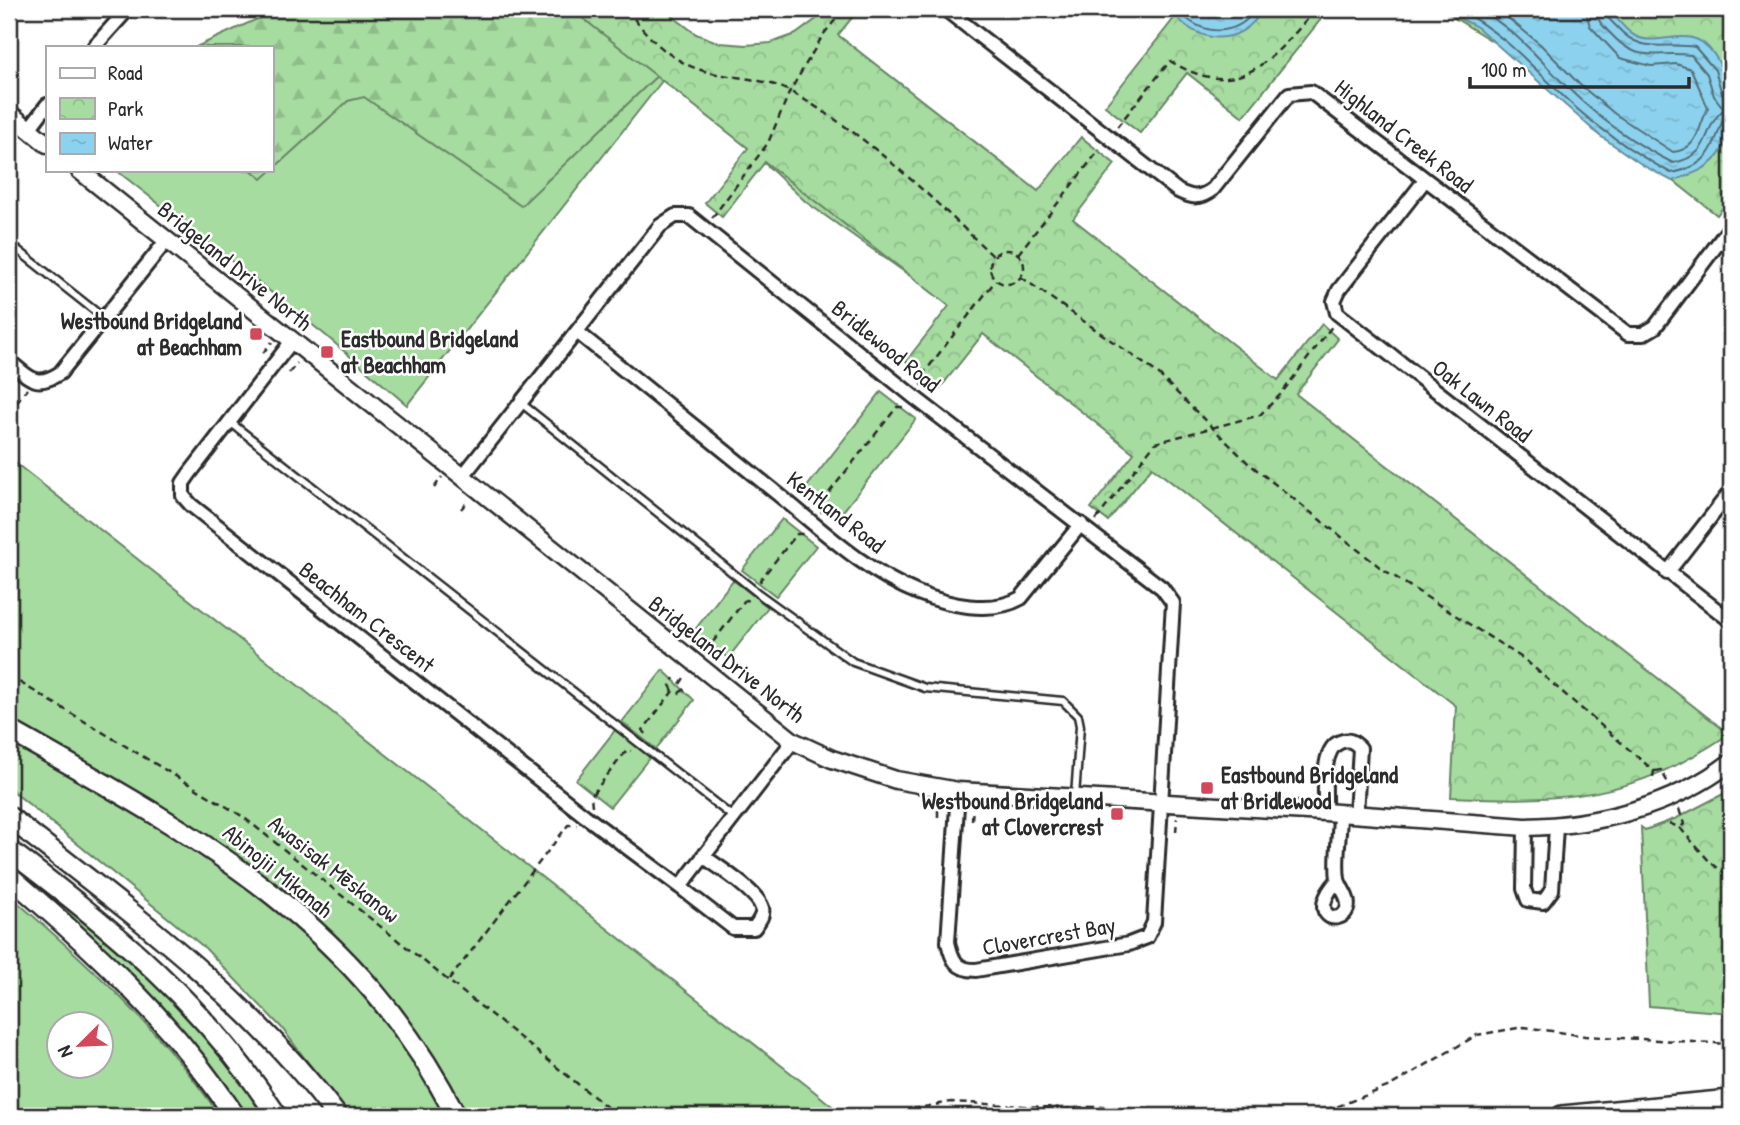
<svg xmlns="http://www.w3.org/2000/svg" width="1740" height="1125" font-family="'Patrick Hand',sans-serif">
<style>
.grass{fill:#a6dca0;stroke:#688466;stroke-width:2;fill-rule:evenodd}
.forest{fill:url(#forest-firs);stroke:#688466;stroke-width:2}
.park{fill:url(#park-crowns);stroke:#688466;stroke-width:2}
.water{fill:url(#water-ripples);stroke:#658fa0;stroke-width:2}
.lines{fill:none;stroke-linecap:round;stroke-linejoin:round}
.shore{stroke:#526e79;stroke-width:2}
.service-casing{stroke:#2b2b2b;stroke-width:11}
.minor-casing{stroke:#2b2b2b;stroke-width:18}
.tertiary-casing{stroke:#2b2b2b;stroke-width:21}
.primary-casing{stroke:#2b2b2b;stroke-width:24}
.path{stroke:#2b2b2b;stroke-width:2.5;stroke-dasharray:7 5;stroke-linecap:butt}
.service{stroke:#fff;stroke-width:6}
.minor{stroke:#fff;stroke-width:12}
.tertiary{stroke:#fff;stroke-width:16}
.primary{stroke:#fff;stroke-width:19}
.poi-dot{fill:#d1495b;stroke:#fff;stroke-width:2.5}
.labels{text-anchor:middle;stroke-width:5;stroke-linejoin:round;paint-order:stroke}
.street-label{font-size:23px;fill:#2b2b2b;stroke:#fff}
.poi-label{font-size:23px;font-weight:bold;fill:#2b2b2b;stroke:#fff;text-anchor:end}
</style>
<defs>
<pattern id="forest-firs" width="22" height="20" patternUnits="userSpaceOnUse" patternTransform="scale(1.75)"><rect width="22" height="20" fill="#a6dca0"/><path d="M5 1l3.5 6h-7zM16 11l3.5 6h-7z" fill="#8fbd8a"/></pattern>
<pattern id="park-crowns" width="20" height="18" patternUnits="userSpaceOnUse" patternTransform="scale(1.75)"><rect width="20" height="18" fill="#a6dca0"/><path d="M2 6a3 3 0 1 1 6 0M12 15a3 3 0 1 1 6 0" fill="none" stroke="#8fbd8a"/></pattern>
<pattern id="water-ripples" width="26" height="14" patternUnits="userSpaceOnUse" patternTransform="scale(1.75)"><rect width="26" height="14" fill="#8cd2ee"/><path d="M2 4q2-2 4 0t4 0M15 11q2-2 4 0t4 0" fill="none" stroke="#79b4cc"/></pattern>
</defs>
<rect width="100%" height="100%" fill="#fff"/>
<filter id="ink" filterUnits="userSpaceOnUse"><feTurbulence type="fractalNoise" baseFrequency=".0143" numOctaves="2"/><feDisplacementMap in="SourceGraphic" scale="14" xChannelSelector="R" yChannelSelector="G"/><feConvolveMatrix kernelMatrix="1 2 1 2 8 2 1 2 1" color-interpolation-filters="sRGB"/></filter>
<g filter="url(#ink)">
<!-- grass -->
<path class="grass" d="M289 9H571L662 81 407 405 324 334 116 170H271V47Z
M881 392 916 419 840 515 806 488Z
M9 458 810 1088 844 1116H348L281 1027 205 948 9 788Z
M782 519 816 546 776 596 742 570Z
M733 580 768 607 728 658 694 631Z
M663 670 694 700 656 749 622 722Z
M616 729 650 757 610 807 576 780Z
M51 894 81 914 204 1029 267 1116H246C191 1033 121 964 48 898Z
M9 895C87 962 162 1031 220 1116H9ZM60 1024H102V1066H60Z"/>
<!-- forest -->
<path class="forest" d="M279 9H658L937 295 806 202 664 69 521 206 364 97 348 101 262 179 251 170H271V47H196Z"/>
<!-- park -->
<path class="park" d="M571 9H663L696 34 720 43 746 45 771 43 796 34 830 9H859L838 35 1038 191 1081 137 1115 164 1073 219 1278 380 1322 324 1338 339 1296 394 1729 734C1632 800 1564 802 1451 797L1456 706 1152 467 1108 521 1091 508 1134 453 983 334 940 388 906 361 949 306 765 162 722 217 705 203 748 148Z
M1177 9H1329L1243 117 1187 73 1140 133 1105 106 1179 12Z
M1440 9H1731V197L1717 215 1655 166 1600 136 1513 54Z
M1731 790V1013L1649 1006 1641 827 1645 830 1677 818Z"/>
<!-- water -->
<path class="water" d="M1170 9H1263C1240 49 1196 45 1170 9Z
M1442 9H1609C1616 17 1625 31 1635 36 1654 46 1678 31 1698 40 1731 56 1740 129 1718 156 1705 171 1690 175 1672 181L1644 166 1599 135 1477 27Z"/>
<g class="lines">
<!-- shore -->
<path class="shore" d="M1178 9C1197 36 1238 39 1255 9
M1457 9C1501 31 1531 65 1565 98 1596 127 1634 153 1671 173 1706 167 1712 152 1722 122L1731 118
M1477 9C1514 27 1542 63 1571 91 1600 119 1637 145 1673 163 1714 155 1700 130 1724 109L1714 96 1707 74 1691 55C1652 50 1640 66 1609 32 1602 25 1596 19 1596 9
M1497 9 1541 45 1580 85 1615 114 1673 152C1699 149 1698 127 1708 108L1691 69 1676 64 1651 66 1620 58 1590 26 1585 9
M1604 9C1606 17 1611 21 1617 27 1643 56 1662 41 1695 47L1715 70 1722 94 1731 98"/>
<defs>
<path id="service" d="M9 243 105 319
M521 403 759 594 853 662 925 688 1063 701 1078 716 1080 726 1075 797
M230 422 733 817"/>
<path id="minor" d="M945 9 1178 191C1192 198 1200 199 1213 189L1289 94 1311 92 1628 334H1643L1655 327 1731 226
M94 47 128 9
M29 129 47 105
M1425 180 1339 290 1334 301 1337 313 1731 621
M577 332C644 386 712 441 779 495 822 530 866 572 918 593 948 605 991 615 1021 598L1081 524
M292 341 190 473 183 483V496L191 505 585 816 680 887 793 741
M9 361C29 377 35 389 60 373L167 240
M462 477 660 226 675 216H689L914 397 1162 588 1173 603 1154 922 1147 937 1129 944 976 970C957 970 952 961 948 942L958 791
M1667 573 1731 491
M1325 812C1326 793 1320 749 1340 742 1349 738 1354 742 1360 748L1356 814
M1525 827 1524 889 1528 900 1543 902 1552 890 1556 827
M1338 880C1305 916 1340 927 1347 909 1351 898 1340 889 1338 879 1335 859 1340 834 1340 813
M680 887 733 928H754C758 922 764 916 762 908 758 892 717 866 703 856"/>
<path id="tertiary" d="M9 113 47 144
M79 170 793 741 832 759 896 780 958 791 1325 812 1525 827C1596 826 1674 806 1731 762"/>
<path id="primary" d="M9 730C192 833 356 919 456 1116
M9 817C126 909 247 996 337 1116
M9 850C115 931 203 1002 277 1116
M9 876C93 948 173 1022 235 1116
M1562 1116 1731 1100"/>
</defs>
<!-- service casing -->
<use href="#service" class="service-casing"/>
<!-- minor casing -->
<use href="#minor" class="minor-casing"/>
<!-- tertiary casing -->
<use href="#tertiary" class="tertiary-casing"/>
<!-- primary casing -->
<use href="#primary" class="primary-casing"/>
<!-- path -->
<path class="path" d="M627 9C646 36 670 61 704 71 733 79 764 77 791 92 867 134 931 197 993 256
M1671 9H1679
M1117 127 1170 61C1242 104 1270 59 1317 9
M712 218 768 143 790 91 823 35 844 9
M990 267a17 17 0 1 1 34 0a17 17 0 1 1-34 0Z
M1018 254 1100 149
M1021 277 1156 372 1247 462 1381 568 1524 659 1654 771 1652 782
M263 353 272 342
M289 373 297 363
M922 386 924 380 921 377 996 280
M9 412 27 389
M434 488 442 477
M461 509 468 501
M822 513 820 504 897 407H904
M1096 520 1155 443 1260 415 1281 394 1333 325
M761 582 760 580 797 534H805
M706 651 745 600 751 601
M9 676 242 816 618 1116
M680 684 686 675
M673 691 670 685 674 678
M646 734 643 730 673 691 679 693 685 689
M1655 771 1661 770 1668 783
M592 806 591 796 627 750 631 751
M1679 809 1684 824 1680 828
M938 817V804
M972 820 973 806
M1669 823 1680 828 1710 862 1731 878
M1176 832 1177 818
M449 980 568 825H577
M877 1116 951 1102 1059 1108
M1041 1116C1080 1099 1143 1110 1184 1116
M1290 1116 1336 1107 1390 1086 1477 1035 1524 1027 1585 1036 1731 1044"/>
<!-- service -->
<use href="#service" class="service"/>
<!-- minor -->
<use href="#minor" class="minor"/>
<!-- tertiary -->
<use href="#tertiary" class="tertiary"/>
<!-- primary -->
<use href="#primary" class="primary"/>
</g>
</g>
<!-- markers -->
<g class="poi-dot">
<rect x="249" y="327" width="14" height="14" rx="3.5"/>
<rect x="320" y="345" width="14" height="14" rx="3.5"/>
<rect x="1200" y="781" width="14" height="14" rx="3.5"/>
<rect x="1110" y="807" width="14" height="14" rx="3.5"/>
</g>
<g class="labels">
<!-- street labels -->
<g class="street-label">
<text transform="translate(1404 136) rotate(38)" y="8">Highland Creek Road</text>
<text transform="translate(235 266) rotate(39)" y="8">Bridgeland Drive North</text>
<text transform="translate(886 346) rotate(39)" y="8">Bridlewood Road</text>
<text transform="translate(1482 401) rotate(38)" y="8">Oak Lawn Road</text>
<text transform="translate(836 512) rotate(38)" y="8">Kentland Road</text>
<text transform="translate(367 617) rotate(38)" y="8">Beachham Crescent</text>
<text transform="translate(727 659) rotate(38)" y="8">Bridgeland Drive North</text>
<text transform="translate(334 869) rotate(38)" y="8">Awasisak Mēskanow</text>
<text transform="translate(278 871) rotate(39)" y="8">Abinojii Mikanah</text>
<text transform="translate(1049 936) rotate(-10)" y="8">Clovercrest Bay</text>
</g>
<!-- poi labels -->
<g class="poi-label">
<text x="242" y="329">Westbound Bridgeland<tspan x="242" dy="26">at Beachham</tspan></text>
<text x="341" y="347" text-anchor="start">Eastbound Bridgeland<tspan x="341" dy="26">at Beachham</tspan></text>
<text x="1221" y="783" text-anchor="start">Eastbound Bridgeland<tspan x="1221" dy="26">at Bridlewood</tspan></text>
<text x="1103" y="809">Westbound Bridgeland<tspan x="1103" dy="26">at Clovercrest</tspan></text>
</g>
</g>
<!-- margin -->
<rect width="1740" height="1125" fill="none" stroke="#fff" stroke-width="35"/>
<rect x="18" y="18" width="1705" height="1090" fill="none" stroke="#2b2b2b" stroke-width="2.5" filter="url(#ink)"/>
<!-- legend -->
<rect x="46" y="46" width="228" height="126" fill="#ffffff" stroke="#aaaaaa" stroke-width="2"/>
<rect x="60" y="68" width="35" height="10" fill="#ffffff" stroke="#aaaaaa" stroke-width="2"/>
<text x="108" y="80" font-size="21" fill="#2b2b2b">Road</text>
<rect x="60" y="98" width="35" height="21" fill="url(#park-crowns)" stroke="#aaaaaa" stroke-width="2"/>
<text x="108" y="116" font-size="21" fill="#2b2b2b">Park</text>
<rect x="60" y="133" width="35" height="21" fill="url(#water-ripples)" stroke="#aaaaaa" stroke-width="2"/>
<text x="108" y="150" font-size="21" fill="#2b2b2b">Water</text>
<!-- north arrow -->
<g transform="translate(80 1045) rotate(246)"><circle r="33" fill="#ffffff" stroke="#aaaaaa" stroke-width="2"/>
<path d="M0-5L12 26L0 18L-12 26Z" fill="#d1495b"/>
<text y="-10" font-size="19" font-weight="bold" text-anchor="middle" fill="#2b2b2b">N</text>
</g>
<!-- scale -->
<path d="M1470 77v10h219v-10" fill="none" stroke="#2b2b2b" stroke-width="3.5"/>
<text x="1481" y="77" font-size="21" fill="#2b2b2b" stroke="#ffffff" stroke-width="5" paint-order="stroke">100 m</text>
</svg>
